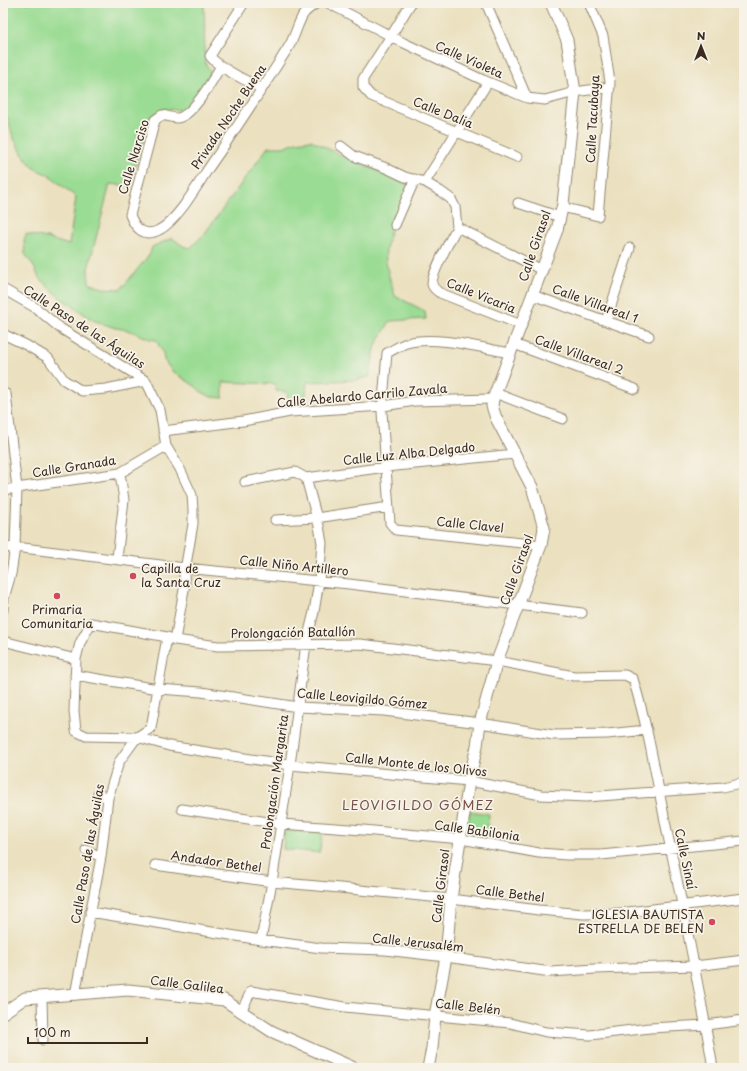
<svg xmlns="http://www.w3.org/2000/svg" width="747" height="1071" font-family="'Playpen Sans',sans-serif">
<style>
.green{fill:#9adc93;stroke:#6a8358}
.lines{fill:none;stroke-linecap:round;stroke-linejoin:round}
.minor-casing{stroke:#93866f;stroke-width:11}
.tertiary-casing{stroke:#93866f;stroke-width:13}
.minor{stroke:#fff;stroke-width:9}
.tertiary{stroke:#fff;stroke-width:11}
.poi-dot{fill:#d1495b;stroke:#f7f3e8;stroke-width:1.5}
.labels{text-anchor:middle;stroke-width:3.5;stroke-linejoin:round;paint-order:stroke}
.street-label{font-size:12px;fill:#3b2a1e;stroke:#f7f3e8}
.poi-label{font-size:12px;fill:#3b2a1e;stroke:#f7f3e8;text-anchor:start}
.neighbourhood-label{font-size:13px;letter-spacing:1px;fill:#745048;stroke:#f7f3e8}
</style>
<rect width="100%" height="100%" fill="#f7f3e8"/>
<filter id="ink" filterUnits="userSpaceOnUse"><feTurbulence type="fractalNoise" baseFrequency=".025" numOctaves="2"/><feDisplacementMap in="SourceGraphic" scale="8" xChannelSelector="R" yChannelSelector="G"/><feConvolveMatrix kernelMatrix="1 2 1 2 8 2 1 2 1" color-interpolation-filters="sRGB"/></filter>
<filter id="wash" filterUnits="userSpaceOnUse"><feTurbulence type="fractalNoise" baseFrequency=".012" numOctaves="4" result="noise"/><feDisplacementMap in="SourceGraphic" scale="16" xChannelSelector="R" yChannelSelector="G"/><feGaussianBlur stdDeviation="0.9" result="paint"/><feColorMatrix in="noise" values="0 0 0 0 0 0 0 0 0 0 0 0 0 0 0 0 0 1.4 0 .05"/><feComposite in="paint" operator="in"/></filter>
<g filter="url(#wash)">
<rect width="100%" height="100%" fill="#ebe1c0"/>
<!-- green -->
<path class="green" d="M3 3H204L205 63 211 72 183 110 163 109 150 117 129 186 110 184 88 269 89 283 102 288 121 289 150 254 152 247 172 238 183 246 190 248 205 233 268 147H283L296 142 311 140 337 153 410 185C401 205 389 227 386 250 384 265 391 281 395 296L425 311 426 319 390 321 376 345 369 377 356 380 307 382 305 405H298V408L293 410 292 401H288L287 392 276 391V384L223 382V398L211 397 200 391 195 386 172 371 164 360 163 353 156 340 150 339 131 331 112 327 93 320 59 297 39 278 33 265 25 254 24 241 26 234 47 238 69 245 76 197 49 175 37 170 32 166 23 155 13 137 3 103V93L7 86 3 43Z
M470 811 489 814 487 841 466 837Z
M285 828 323 831 319 853 283 849Z"/>
</g>
<g filter="url(#ink)">
<g class="lines">
<defs>
<path id="minor" d="M244 3 210 56C218 68 248 81 262 89
M328 3 404 43 483 80 527 98 545 100 575 92 610 87
M411 3 391 36 363 79V87L371 96 517 157
M486 3 527 98
M221 66C213 79 193 117 177 118 172 118 167 116 162 115L155 120 130 215C135 228 144 238 159 230 177 221 197 186 208 169 236 129 262 89 288 48 295 37 297 25 303 15 306 10 313 6 317 3
M341 146 354 156 386 168 405 177 425 182 440 191 451 199 455 207 457 227 542 270
M425 182 488 82
M518 203 560 217
M562 207 598 216 610 82 603 36 589 3
M395 225 415 179
M457 227C452 237 431 274 432 284 433 289 436 290 440 293L521 325
M3 289 36 308 60 328 146 381 160 410 166 446 180 469 192 495 193 510V524L184 576 185 584 175 640
M532 295 649 336
M606 321 630 248
M3 334 26 345 48 358 64 380 82 391 106 389 146 381
M514 344 635 389
M510 353C481 348 435 335 407 343 400 345 393 350 387 353L382 412 390 523 396 530 541 545
M3 393 6 394 17 488 15 547 11 574 4 598 3 610
M495 393 563 419
M163 431 243 421 290 412 383 406 415 401 493 399
M306 478 386 467 515 454
M245 482 295 472 306 478
M3 490 120 473 166 446
M275 520 316 518 389 507
M3 548 15 547 185 568 349 584 582 613
M117 558 124 500 120 473
M3 641 76 659
M75 675 158 689 201 692 298 707 384 711 480 723 554 735 607 734 647 730
M98 794 108 798
M182 809 281 824 363 830 461 839 539 853 567 855H601L744 841
M86 850 101 857
M155 865 272 882 340 888 451 899 539 910 584 914 620 913 744 898
M90 912 261 940 321 948 385 950 446 957 551 972 595 969 695 966 744 960
M261 940 272 882 290 765 306 644 314 612 319 581 322 543 319 526 306 478
M75 995 101 857 108 798 119 762 137 737 151 728 167 637
M42 997 43 1040
M241 1012 251 991 345 1007 510 1023 546 1032 590 1035 650 1028 706 1025 744 1020
M713 1068C700 990 684 913 668 836 657 783 649 730 633 679L625 675 574 676 497 661 360 644 218 646 175 640 167 637 91 623 80 643 76 659 74 711 76 731 86 736 137 737 169 746 290 765 469 781 541 795 586 797 723 787 744 782"/>
<path id="tertiary" d="M3 1013 25 998 128 990 224 1000 271 1031 354 1068
M428 1068 432 1048 435 1016 446 957 451 899 469 781 477 746 480 723 497 661 541 545 544 528 532 487 496 418 492 406 493 399 557 230 563 204 575 92 567 40 551 3"/>
</defs>
<!-- minor casing -->
<use href="#minor" class="minor-casing"/>
<!-- tertiary casing -->
<use href="#tertiary" class="tertiary-casing"/>
<!-- minor -->
<use href="#minor" class="minor"/>
<!-- tertiary -->
<use href="#tertiary" class="tertiary"/>
</g>
</g>
<!-- markers -->
<g class="poi-dot">
<circle cx="133" cy="576" r="4"/>
<circle cx="57" cy="596" r="4"/>
<circle cx="712" cy="922" r="4"/>
</g>
<g class="labels">
<!-- street labels -->
<g class="street-label">
<text transform="translate(469 60) rotate(24)" y="4">Calle Violeta</text>
<text transform="translate(443 113) rotate(22)" y="4">Calle Dalia</text>
<text transform="translate(229 117) rotate(-56)" y="4">Privada Noche Buena</text>
<text transform="translate(593 119) rotate(-87)" y="4">Calle Tacubaya</text>
<text transform="translate(134 157) rotate(-73)" y="4">Calle Narciso</text>
<text transform="translate(535 246) rotate(-71)" y="4">Calle Girasol</text>
<text transform="translate(481 296) rotate(22)" y="4">Calle Vicaria</text>
<text transform="translate(595 304) rotate(20)" y="4">Calle Villareal 1</text>
<text transform="translate(84 327) rotate(33)" y="4">Calle Paso de las Águilas</text>
<text transform="translate(579 355) rotate(20)" y="4">Calle Villareal 2</text>
<text transform="translate(362 396) rotate(-5)" y="4">Calle Abelardo Carrilo Zavala</text>
<text transform="translate(409 454) rotate(-6)" y="4">Calle Luz Alba Delgado</text>
<text transform="translate(74 467) rotate(-9)" y="4">Calle Granada</text>
<text transform="translate(470 525) rotate(6)" y="4">Calle Clavel</text>
<text transform="translate(294 566) rotate(6)" y="4">Calle Niño Artillero</text>
<text transform="translate(517 570) rotate(-70)" y="4">Calle Girasol</text>
<text transform="translate(293 633) rotate(-1)" y="4">Prolongación Batallón</text>
<text transform="translate(362 699) rotate(5)" y="4">Calle Leovigildo Gómez</text>
<text transform="translate(416 765) rotate(6)" y="4">Calle Monte de los Olivos</text>
<text transform="translate(275 782) rotate(-82)" y="4">Prolongación Margarita</text>
<text transform="translate(477 831) rotate(8)" y="4">Calle Babilonia</text>
<text transform="translate(88 854) rotate(-80)" y="4">Calle Paso de las Águilas</text>
<text transform="translate(685 859) rotate(78)" y="4">Calle Sinaí</text>
<text transform="translate(216 862) rotate(8)" y="4">Andador Bethel</text>
<text transform="translate(441 886) rotate(-83)" y="4">Calle Girasol</text>
<text transform="translate(510 894) rotate(7)" y="4">Calle Bethel</text>
<text transform="translate(418 943) rotate(6)" y="4">Calle Jerusalém</text>
<text transform="translate(187 985) rotate(7)" y="4">Calle Galilea</text>
<text transform="translate(468 1007) rotate(6)" y="4">Calle Belén</text>
</g>
<!-- poi labels -->
<g class="poi-label">
<text x="141" y="573">Capilla de<tspan x="141" dy="14">la Santa Cruz</tspan></text>
<text x="57" y="614" text-anchor="middle">Primaria<tspan x="57" dy="14">Comunitaria</tspan></text>
<text x="704" y="919" text-anchor="end">IGLESIA BAUTISTA<tspan x="704" dy="14">ESTRELLA DE BELEN</tspan></text>
</g>
<!-- neighbourhood labels -->
<g class="neighbourhood-label">
<text x="418" y="810">LEOVIGILDO GÓMEZ</text>
</g>
</g>
<!-- margin -->
<rect width="747" height="1071" fill="none" stroke="#f7f3e8" stroke-width="16"/>
<!-- north arrow -->
<g transform="translate(701 46)" stroke="#f7f3e8" stroke-width="3" paint-order="stroke">
<path d="M0-3L7 15L0 10L-7 15Z" fill="#3b2a1e"/>
<text y="-6" font-size="11" font-weight="bold" text-anchor="middle" fill="#3b2a1e">N</text>
</g>
<!-- scale -->
<path d="M28 1037v6h119v-6" fill="none" stroke="#3b2a1e" stroke-width="2"/>
<text x="34" y="1037" font-size="12" fill="#3b2a1e" stroke="#f7f3e8" stroke-width="3" paint-order="stroke">100 m</text>
</svg>
